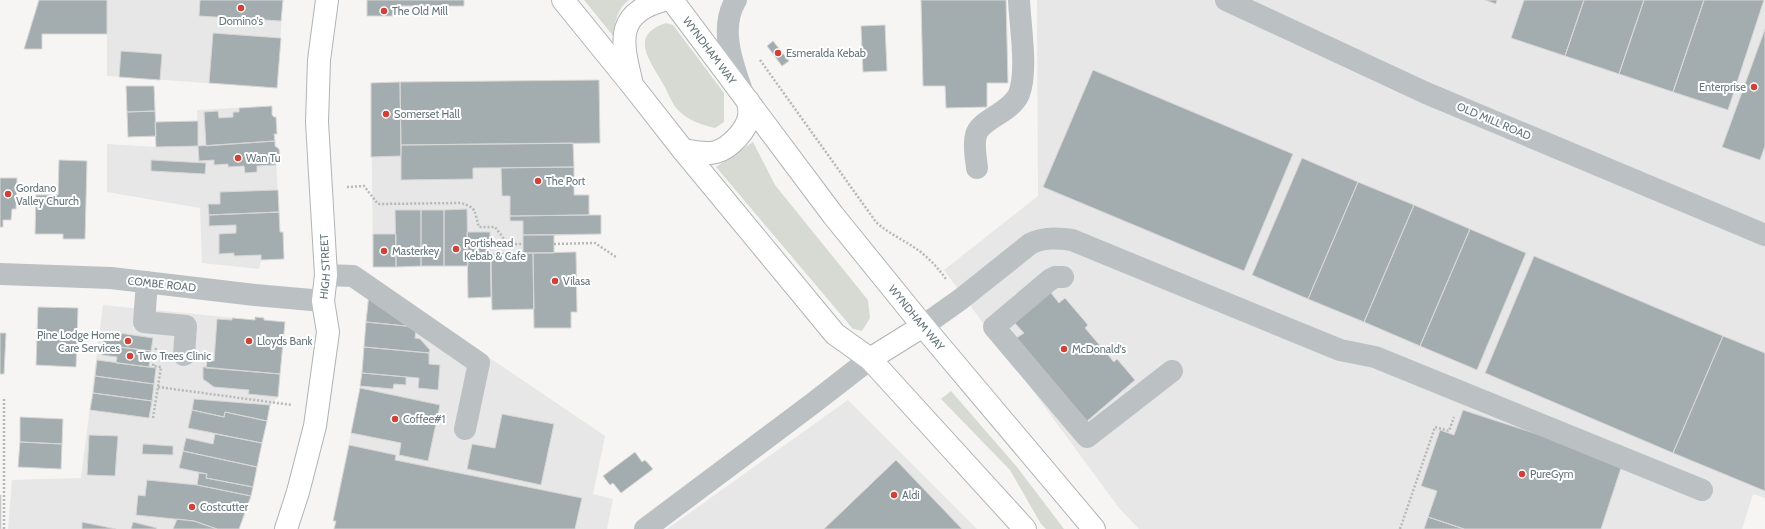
<svg xmlns="http://www.w3.org/2000/svg" width="1765" height="529" font-family="Cabin,sans-serif">
<style>
.built{fill:#e6e7e6}
.green{fill:#d6dad2}
.building{fill:#a3acaf;stroke:#d7d7d5}
.lines{fill:none;stroke-linecap:round;stroke-linejoin:round}
.major-casing{stroke:#afb4b6;stroke-width:24}
.path{stroke:#b5b9ba;stroke-width:2.5;stroke-dasharray:2 2;stroke-linecap:butt}
.minor{stroke:#bbc0c2;stroke-width:22}
.major{stroke:#fff;stroke-width:22}
.poi-dot{fill:#cf4239;stroke:#fff;stroke-width:1.5}
.labels{text-anchor:middle;stroke-width:4;stroke-linejoin:round;paint-order:stroke}
.poi-label{font-size:11px;fill:#64757a;stroke:#fff;text-anchor:start}
.street-label{font-size:11px;fill:#64757a;stroke:#fff}
</style>
<rect width="100%" height="100%" fill="#f6f5f3"/>
<!-- built -->
<path class="built" d="M107 0H283L277 88 107 76Z
M1037 0H1765V498L1753 494 1742 529H1139L1119 508 944 270 1038 196Z
M599 80 600 143 573 144 574 194 589 195V215H601V234L554 236V253L576 252 577 312H571V328H534V309L492 310 491 297 468 298 467 266 373 267 371 83Z
M272 106V114L274 117H276L277 134H274L275 146 279 149 280 156 276 161 280 231 283 232 284 259 261 260 259 269 202 263 200 208 107 192V144L156 147 198 146 197 110Z
M370 277 605 436 593 494 613 499 607 529H334L336 521H333L360 388Z
M103 305 255 320V317L264 320 285 322 278 397 270 406 239 529H8L12 480 81 478Z
M848 400 977 529H667Z"/>
<!-- green -->
<path class="green" d="M584 0H629C617 9 614 23 614 37Z
M666 23 673 25 724 93V122L715 128C701 125 687 120 677 109 671 102 667 90 662 82 649 59 629 35 666 23Z
M753 142 775 185 868 300 870 318 862 331 853 329 716 167Z
M951 391 1017 467 1064 529H1046L1041 524 1010 470 941 399Z"/>
<!-- building -->
<path class="building" d="M39 0H107V34H42V49H24Z
M200 0H283L281 21 199 16Z
M367 0H464V6H401V16H367Z
M921 0H1006L1008 83H987V107L946 108 945 86H923Z
M1485 0H1497L1496 4Z
M1524 0H1584L1565 56 1511 38Z
M1584 0H1644L1619 74 1565 56Z
M1644 0H1704L1673 92 1619 74Z
M1704 0H1764L1728 110 1673 92Z
M885 25 887 71 863 72 861 26Z
M1765 29V146L1760 160 1722 147Z
M213 33 281 38 277 88 209 83Z
M773 41 789 61 782 66 767 46Z
M121 51 162 54 160 80 119 77Z
M1093 70 1293 154 1244 271 1043 187Z
M599 80 600 143 401 145 400 82Z
M400 82 401 156 371 157V83Z
M126 86H154L155 111 127 112Z
M272 106V115L274 117H276L277 134H274L275 141 206 146 204 112 218 111 219 118 233 117V112H239V108Z
M155 111 156 136 128 137 127 112Z
M198 121V146L156 147 155 122Z
M275 141V146L279 149 280 156 276 160V165L257 166V172L245 173 244 166 228 167V164L214 165V160L199 161 198 146Z
M573 143 574 167 473 168V179L401 180V145Z
M1302 158 1358 182 1308 299 1252 275Z
M59 160 87 161 85 239H63V234H35L36 195H58Z
M151 160 206 163 205 174 151 171Z
M574 167V195H589V215L510 216V196H502L501 168Z
M0 178H17L16 209H12L11 220H3V227H0Z
M1358 182 1414 205 1364 322 1308 299Z
M278 190 279 212 209 215 208 204H220V192Z
M1414 205 1470 229 1420 346 1364 322Z
M467 209 468 266H444V210Z
M395 210H421V266L396 267Z
M421 210H444V266H421Z
M279 212 280 232H283L284 259 261 260V255L234 256V253L219 254V234L236 233V225L209 226V215Z
M589 215H601V234L523 235V221H510V216Z
M1470 229 1526 253 1477 370 1420 346Z
M467 232H490L491 297 468 298Z
M373 234H396V267H373Z
M523 235H554V253H523Z
M576 252 577 312H571V328H534L533 253Z
M491 253H533L534 309 492 310Z
M1534 256 1723 336 1673 453 1485 373Z
M1047 288 1059 303 1065 298 1088 325 1085 328 1114 362 1117 359 1135 380 1086 422 1015 339 1024 333 1011 319Z
M369 294 416 327 366 322Z
M38 307 78 308 76 367 36 365Z
M255 317 264 318V320L285 322 280 374 206 368 207 360 214 361 217 319 232 320V318L255 320Z
M366 322 416 327 415 338 420 339 430 350 429 353 364 347Z
M105 331 153 338 151 351 103 345Z
M0 333H6L4 374H0Z
M1723 336 1765 353V491L1673 453Z
M103 345 151 351 149 367 116 363 117 357 102 355Z
M364 347 429 353V364L440 365 438 390 418 388 419 378 362 373Z
M97 360 156 368 154 384 95 376Z
M203 367 280 374 278 397 248 394 249 390 214 387 203 379Z
M362 373 406 377V385L394 384 393 389 360 386Z
M95 376 154 384 152 401 93 393Z
M360 388 440 405 428 461 399 455 401 443 351 433Z
M93 393 152 401 149 418 90 410Z
M194 399 270 405 267 421 225 412 224 417 192 410Z
M192 410 224 417 225 412 267 421 262 443 188 428Z
M1463 410 1623 462 1601 529H1464L1428 517 1437 491 1421 486 1440 430 1454 435Z
M502 414 554 424 541 485 467 469 472 444 495 448Z
M20 417 63 419 62 444 20 442Z
M215 434 262 443 257 467 183 451 186 438 213 444Z
M89 435 118 436 115 476 87 475Z
M20 442 62 444 61 469 18 467Z
M143 444 173 446V455L142 454Z
M349 445 396 455 395 460 582 498 575 529H334L336 521H333Z
M183 451 257 467 253 487 206 478 207 474 179 468Z
M635 452 642 462 645 460 653 469 621 493 613 483 610 485 603 476Z
M896 460 962 529H824Z
M199 473 207 474 206 478 253 487 251 496 197 485Z
M147 480 197 485 251 496 239 529H217L194 521 136 515 138 495 145 496Z
M0 495H1V529H0Z
M1428 517 1464 529H1424Z
M177 519 194 521 217 529H173Z
M82 522 116 529H82Z
M133 522 157 528 156 529H131Z"/>
<g class="lines">
<defs>
<g id="major">
<path d="M563 0 632 85 683 150 835 334 870 359 1025 529"/>
<path id="s1" d="M672 0 833 215 923 326 1094 529"/>
<path d="M631 80C621 40 616 13 664 0"/>
<path d="M683 150C694 152 705 155 716 152 730 148 747 130 749 116 750 111 749 106 748 101"/>
<path d="M870 359 923 326"/>
<path id="s2" d="M286 529 298 492 315 426 328 332 323 301 326 275 317 122 319 60 327 0"/>
</g>
</defs>
<!-- major casing -->
<use href="#major" class="major-casing"/>
<!-- path -->
<path class="path" d="M760 60 876 222C889 234 904 240 918 250 929 258 938 268 946 279
M347 187 364 186 378 204 461 203C478 208 474 212 479 227H495L508 244H523
M554 244 595 243 616 257
M158 387 292 405
M4 399V529
M153 418 161 367 153 366 156 348
M1400 529 1435 427 1449 431 1454 417"/>
<!-- minor -->
<path class="minor" d="M736 0C719 27 732 63 742 91
M1226 0 1426 93 1765 235
M977 168C976 157 973 146 976 135 980 119 1011 113 1019 94 1028 70 1020 26 1019 0
M0 274 111 278 255 295 323 301
M326 275 353 276 479 363 465 429
M1063 277H1055L1051 279 994 327 1087 437 1172 371
M147 282 144 322 186 326 184 355
M923 326 961 299 1030 244C1043 237 1057 238 1072 240L1340 350 1375 357 1702 490
M645 529 812 404 870 359"/>
<!-- major -->
<use href="#major" class="major"/>
</g>
<!-- markers -->
<g class="poi-dot">
<circle cx="241" cy="8" r="4"/>
<circle cx="384" cy="11" r="4"/>
<circle cx="778" cy="53" r="4"/>
<circle cx="1754" cy="87" r="4"/>
<circle cx="386" cy="114" r="4"/>
<circle cx="238" cy="158" r="4"/>
<circle cx="538" cy="181" r="4"/>
<circle cx="8" cy="194" r="4"/>
<circle cx="456" cy="249" r="4"/>
<circle cx="384" cy="251" r="4"/>
<circle cx="555" cy="281" r="4"/>
<circle cx="128" cy="341" r="4"/>
<circle cx="249" cy="341" r="4"/>
<circle cx="1064" cy="349" r="4"/>
<circle cx="130" cy="356" r="4"/>
<circle cx="395" cy="419" r="4"/>
<circle cx="1522" cy="474" r="4"/>
<circle cx="894" cy="495" r="4"/>
<circle cx="192" cy="507" r="4"/>
</g>
<g class="labels">
<!-- poi labels -->
<g class="poi-label">
<text x="392" y="15">The Old Mill</text>
<text x="241" y="25" text-anchor="middle">Domino's</text>
<text x="786" y="57">Esmeralda Kebab</text>
<text x="1746" y="91" text-anchor="end">Enterprise</text>
<text x="394" y="118">Somerset Hall</text>
<text x="246" y="162">Wan Tu</text>
<text x="546" y="185">The Port</text>
<text x="16" y="192">Gordano<tspan x="16" dy="13">Valley Church</tspan></text>
<text x="464" y="247">Portishead<tspan x="464" dy="13">Kebab &amp; Cafe</tspan></text>
<text x="392" y="255">Masterkey</text>
<text x="563" y="285">Vilasa</text>
<text x="120" y="339" text-anchor="end">Pine Lodge Home<tspan x="120" dy="13">Care Services</tspan></text>
<text x="257" y="345">Lloyds Bank</text>
<text x="1072" y="353">McDonald's</text>
<text x="138" y="360">Two Trees Clinic</text>
<text x="403" y="423">Coffee#1</text>
<text x="1530" y="478">PureGym</text>
<text x="902" y="499">Aldi</text>
<text x="200" y="511">Costcutter</text>
</g>
<!-- street labels -->
<g class="street-label">
<text dy="4" stroke="none"><textPath href="#s1" startOffset="63">WYNDHAM WAY</textPath></text>
<text transform="translate(1494 121) rotate(23)" y="4">OLD MILL ROAD</text>
<text dy="4" stroke="none"><textPath href="#s2" startOffset="268">HIGH STREET</textPath></text>
<text transform="translate(162 284) rotate(6)" y="4">COMBE ROAD</text>
<text dy="4" stroke="none"><textPath href="#s1" startOffset="401">WYNDHAM WAY</textPath></text>
</g>
</g>
</svg>
